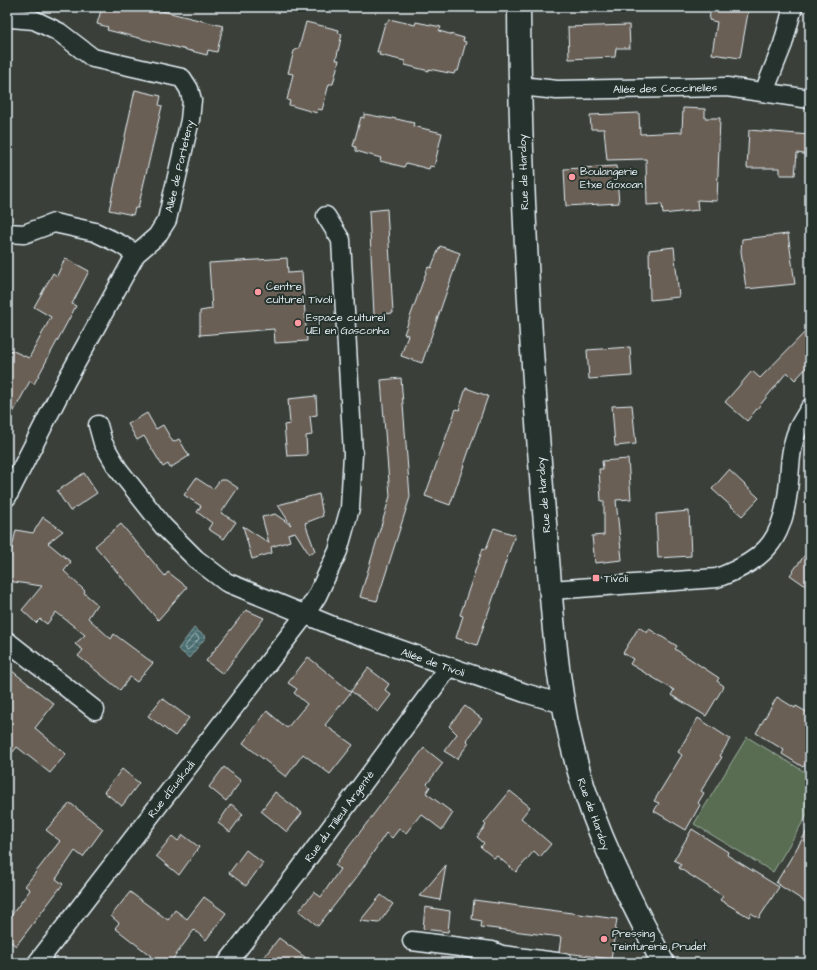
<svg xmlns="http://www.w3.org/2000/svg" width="817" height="970" font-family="'Architects Daughter',sans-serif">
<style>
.green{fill:#586d51;stroke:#a0afa4}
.water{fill:url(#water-rules);stroke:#89a2a6}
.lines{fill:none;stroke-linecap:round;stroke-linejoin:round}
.shore{stroke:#a8bcc1;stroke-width:1}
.building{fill:#695e55;stroke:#e8f1f8}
.minor-casing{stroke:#e8f1f8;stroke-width:21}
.tertiary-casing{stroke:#e8f1f8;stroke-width:25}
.minor{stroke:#26332d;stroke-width:18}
.tertiary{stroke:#26332d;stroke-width:22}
.poi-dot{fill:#ff9aa2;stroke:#26332d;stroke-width:1.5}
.labels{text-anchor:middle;stroke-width:4;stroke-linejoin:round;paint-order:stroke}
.street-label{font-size:11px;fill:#e8f1f8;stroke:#26332d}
.poi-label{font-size:11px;fill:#e8f1f8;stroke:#26332d;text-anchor:start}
</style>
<defs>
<pattern id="water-rules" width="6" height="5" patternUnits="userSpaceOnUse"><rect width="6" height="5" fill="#496d6f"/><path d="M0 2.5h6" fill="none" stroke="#638284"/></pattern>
</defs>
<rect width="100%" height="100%" fill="#3a4039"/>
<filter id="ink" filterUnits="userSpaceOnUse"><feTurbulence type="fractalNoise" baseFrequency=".025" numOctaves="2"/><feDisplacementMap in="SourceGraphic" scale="8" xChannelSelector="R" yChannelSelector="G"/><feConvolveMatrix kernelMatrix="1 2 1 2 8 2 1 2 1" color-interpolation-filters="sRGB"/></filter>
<g filter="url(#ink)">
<!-- green -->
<path class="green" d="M747 737 810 775V810L773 872 694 824Z"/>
<!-- water -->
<path class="water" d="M194 628 206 637 189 658 178 649Z"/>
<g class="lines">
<!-- shore -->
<path class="shore" d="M194 635H197L199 639 187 651 185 647Z"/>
</g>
<!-- building -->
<path class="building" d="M102 7H146L223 26 217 52 208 50 207 55 107 30 108 27 97 24Z
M711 7H749L740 58 712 54 717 22 709 20Z
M389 19 415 25 416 22 441 27 439 31 464 38 463 41 466 42 458 71H455L454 74 429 69V71L405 65V61L379 55 380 52H377L385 23H387Z
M306 22 339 30 338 33 342 34 336 60H339L333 84H329L322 110 318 109 317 113 289 105 290 101 287 100 293 74 288 73 294 51 299 48Z
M629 25 630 48H616L615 57 569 59 568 27Z
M135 90 161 96 159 105 162 106 138 208H135L133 215 109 210Z
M683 108 705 109V118H720L717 201 697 200 698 210 663 214 662 204 647 205 646 159 607 160 604 129H591L590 115 639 113 640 134 682 132Z
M364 114 392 119V118L414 123 413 126 442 133 434 167 430 166 429 169 406 163 404 167 380 161 381 158 356 151V147L353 146 361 117 364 118Z
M749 130 810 135V155L797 153 795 175H780V168H747Z
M616 166 619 203 566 206 564 169Z
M387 209 393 313 374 315 369 211Z
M788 234 795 284 746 289 741 251 742 239Z
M440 246 460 253 422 363 401 356 408 335 404 334 428 267 431 268Z
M674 247 679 297 650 300 649 250Z
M65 258 89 271 72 304 76 306 34 384 30 381 7 424V357L11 350 29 358 51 317 34 307 53 273 57 276Z
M287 258 288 273 302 272 307 341 275 343 274 329 200 335V311L212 309 209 263Z
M810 327V364L795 380 787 372 747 421 725 402 752 371 760 378Z
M630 347 632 376 589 379 587 350Z
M401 378 410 497 377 601 360 597 390 496 381 380Z
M466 388 488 396 450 505 425 496 456 409 459 410Z
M316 396 317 415 310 416 312 435 306 436 307 455 287 456 284 425 290 424 288 399Z
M632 405 636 444 615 446 612 406Z
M147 413 156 429 163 425 173 442 179 439 189 456 170 468 168 464 163 467 144 436 137 440 128 424Z
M628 459 631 499 616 500 622 560 595 563 592 536 604 535V501H601L599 469H603L602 461Z
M729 470 759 498 742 516 712 489Z
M84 473 97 493 70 511 57 491Z
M196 478 213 489 220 480H226L238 488 221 513 236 522 224 539 208 529 212 523 197 512 201 506 184 495Z
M319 494 323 516 305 523 315 551 309 554 295 532 288 534 290 541 271 547 272 553 252 559 243 526 269 543 262 517 275 514 291 525 278 505Z
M689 511 691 556 658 558 656 514Z
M43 517 63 531 48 543 71 562 64 571 85 591 84 593 97 604 88 618 111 639 114 634 153 663 137 682 130 677 120 690 78 656 83 650 75 644 85 635 56 612 47 624 40 619 36 623 22 610 42 586 7 581 9 561 16 530 33 533Z
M121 524 165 576 168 572 187 587 158 620 95 546Z
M494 528 515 535 477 645 456 638 463 616 460 615 483 548 486 549Z
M810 548V589L790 575Z
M246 610 264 618 223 674 206 661Z
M639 627 647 633 649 629 677 646 675 649 719 678 717 681 724 686 706 716 671 695 674 690 630 664 633 659 623 653Z
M308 657 351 692 325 725 353 745 330 774 303 754 286 777 243 743 267 711 287 728 307 704 294 693 297 689 288 683Z
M7 667 54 704 35 728 66 754 50 773 17 747 7 759Z
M368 668 389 684 385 690 391 695 378 712 351 691Z
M777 697 795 708 796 706 810 714V758L803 767 782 754 784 750 756 733Z
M162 698 189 718 175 736 148 716Z
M465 706 482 719 466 740 469 743 457 759 444 751 457 734 449 726Z
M698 718 730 739 720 756 722 757 701 791 704 793 698 803 700 805 686 830 654 811 659 803 654 801 682 755 678 752Z
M424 748 443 763 427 784 430 787 426 793 453 813 442 830 421 814 406 833 399 829 392 838 386 833 359 874 318 926 299 911 314 892 321 897 340 869 335 865Z
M224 767 241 781 226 801 209 787Z
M122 769 139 783 122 806 104 792Z
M510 791 530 807 521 818 551 844 540 857 534 851 516 872 497 856 494 858 481 847 484 843 477 837 486 825 484 823Z
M275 792 302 813 287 832 261 811Z
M70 803 103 829 83 857 75 851 56 879 63 884 16 946 7 939V921L30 890 25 886 60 841 46 830Z
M231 804 243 814 230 832 218 823Z
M810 826V905L776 883Z
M692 829 728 852 727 855 779 887 759 918 751 913 749 917 720 900 723 896 679 868 681 864 674 860Z
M183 835 199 847 179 875 156 856 172 836 178 841Z
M246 850 263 863 246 886 229 873Z
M446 865 440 900 419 896 430 884Z
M130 892 168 920 175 910 187 919 204 897 226 913 206 940 194 930 170 963H145L151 956 115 928 119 923 111 916Z
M381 895 393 904 379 923 360 921Z
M474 900 617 919 611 959 559 952 561 937 481 927 482 921 472 919Z
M425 907 450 911 448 932 423 929Z
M279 938 313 963H273L264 957Z"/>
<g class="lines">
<defs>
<path id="minor" d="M7 19 11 18 34 20 59 32 93 58 182 78 189 89 192 100 190 120 167 220 157 236 136 254 66 381 7 497
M520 83 530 87 557 90 727 87 810 99
M764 92 783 44 793 7
M7 233 24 234 54 223 95 232 120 244 136 254
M98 425 103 443 118 469 163 526 196 559 226 582 333 626 525 693 563 704
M551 590 717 578C770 558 784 537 789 481 790 464 791 445 798 429 801 422 806 415 810 408
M7 641 95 710
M412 941 492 951 502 955
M37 963 305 615 317 596 338 551 350 508 353 454 341 240 326 216
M227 963 297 873 449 667
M496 963 502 955 564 963"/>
<path id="tertiary" d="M519 7C520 176 530 344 544 512 552 596 554 684 577 765 596 835 630 899 663 963"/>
</defs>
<!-- minor casing -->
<use href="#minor" class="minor-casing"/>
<!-- tertiary casing -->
<use href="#tertiary" class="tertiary-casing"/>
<!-- minor -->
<use href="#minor" class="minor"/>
<!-- tertiary -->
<use href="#tertiary" class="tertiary"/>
</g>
</g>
<!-- markers -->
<g class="poi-dot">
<circle cx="572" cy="177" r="4"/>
<circle cx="258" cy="292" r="4"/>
<circle cx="298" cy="323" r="4"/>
<rect x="592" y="574" width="8" height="8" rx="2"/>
<circle cx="604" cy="939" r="4"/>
</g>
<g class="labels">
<!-- street labels -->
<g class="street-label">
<text transform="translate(665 88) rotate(-1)" y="4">Allée des Coccinelles</text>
<text transform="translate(179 166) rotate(-77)" y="4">Allée de Porteteny</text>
<text transform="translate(523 172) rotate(-92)" y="4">Rue de Hardoy</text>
<text transform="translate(543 495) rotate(-95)" y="4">Rue de Hardoy</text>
<text transform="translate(433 662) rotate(19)" y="4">Allée de Tivoli</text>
<text transform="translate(171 789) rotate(-52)" y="4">Rue d'Euskadi</text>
<text transform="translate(594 814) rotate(70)" y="4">Rue de Hardoy</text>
<text transform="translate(339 816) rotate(-54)" y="4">Rue du Tilleul Argenté</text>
</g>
<!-- poi labels -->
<g class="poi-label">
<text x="580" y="175">Boulangerie<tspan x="580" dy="13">Etxe Goxoan</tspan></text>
<text x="266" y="290">Centre<tspan x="266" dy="13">culturel Tivoli</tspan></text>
<text x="306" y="321">Espace culturel<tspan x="306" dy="13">UEI en Gasconha</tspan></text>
<text x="604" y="582">Tivoli</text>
<text x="612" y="937">Pressing<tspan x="612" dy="13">Teinturerie Prudet</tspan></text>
</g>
</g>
<!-- margin -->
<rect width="817" height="970" fill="none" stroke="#26332d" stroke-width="24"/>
<rect x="12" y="12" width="793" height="946" fill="none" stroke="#e8f1f8" stroke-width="1.5" filter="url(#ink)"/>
</svg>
